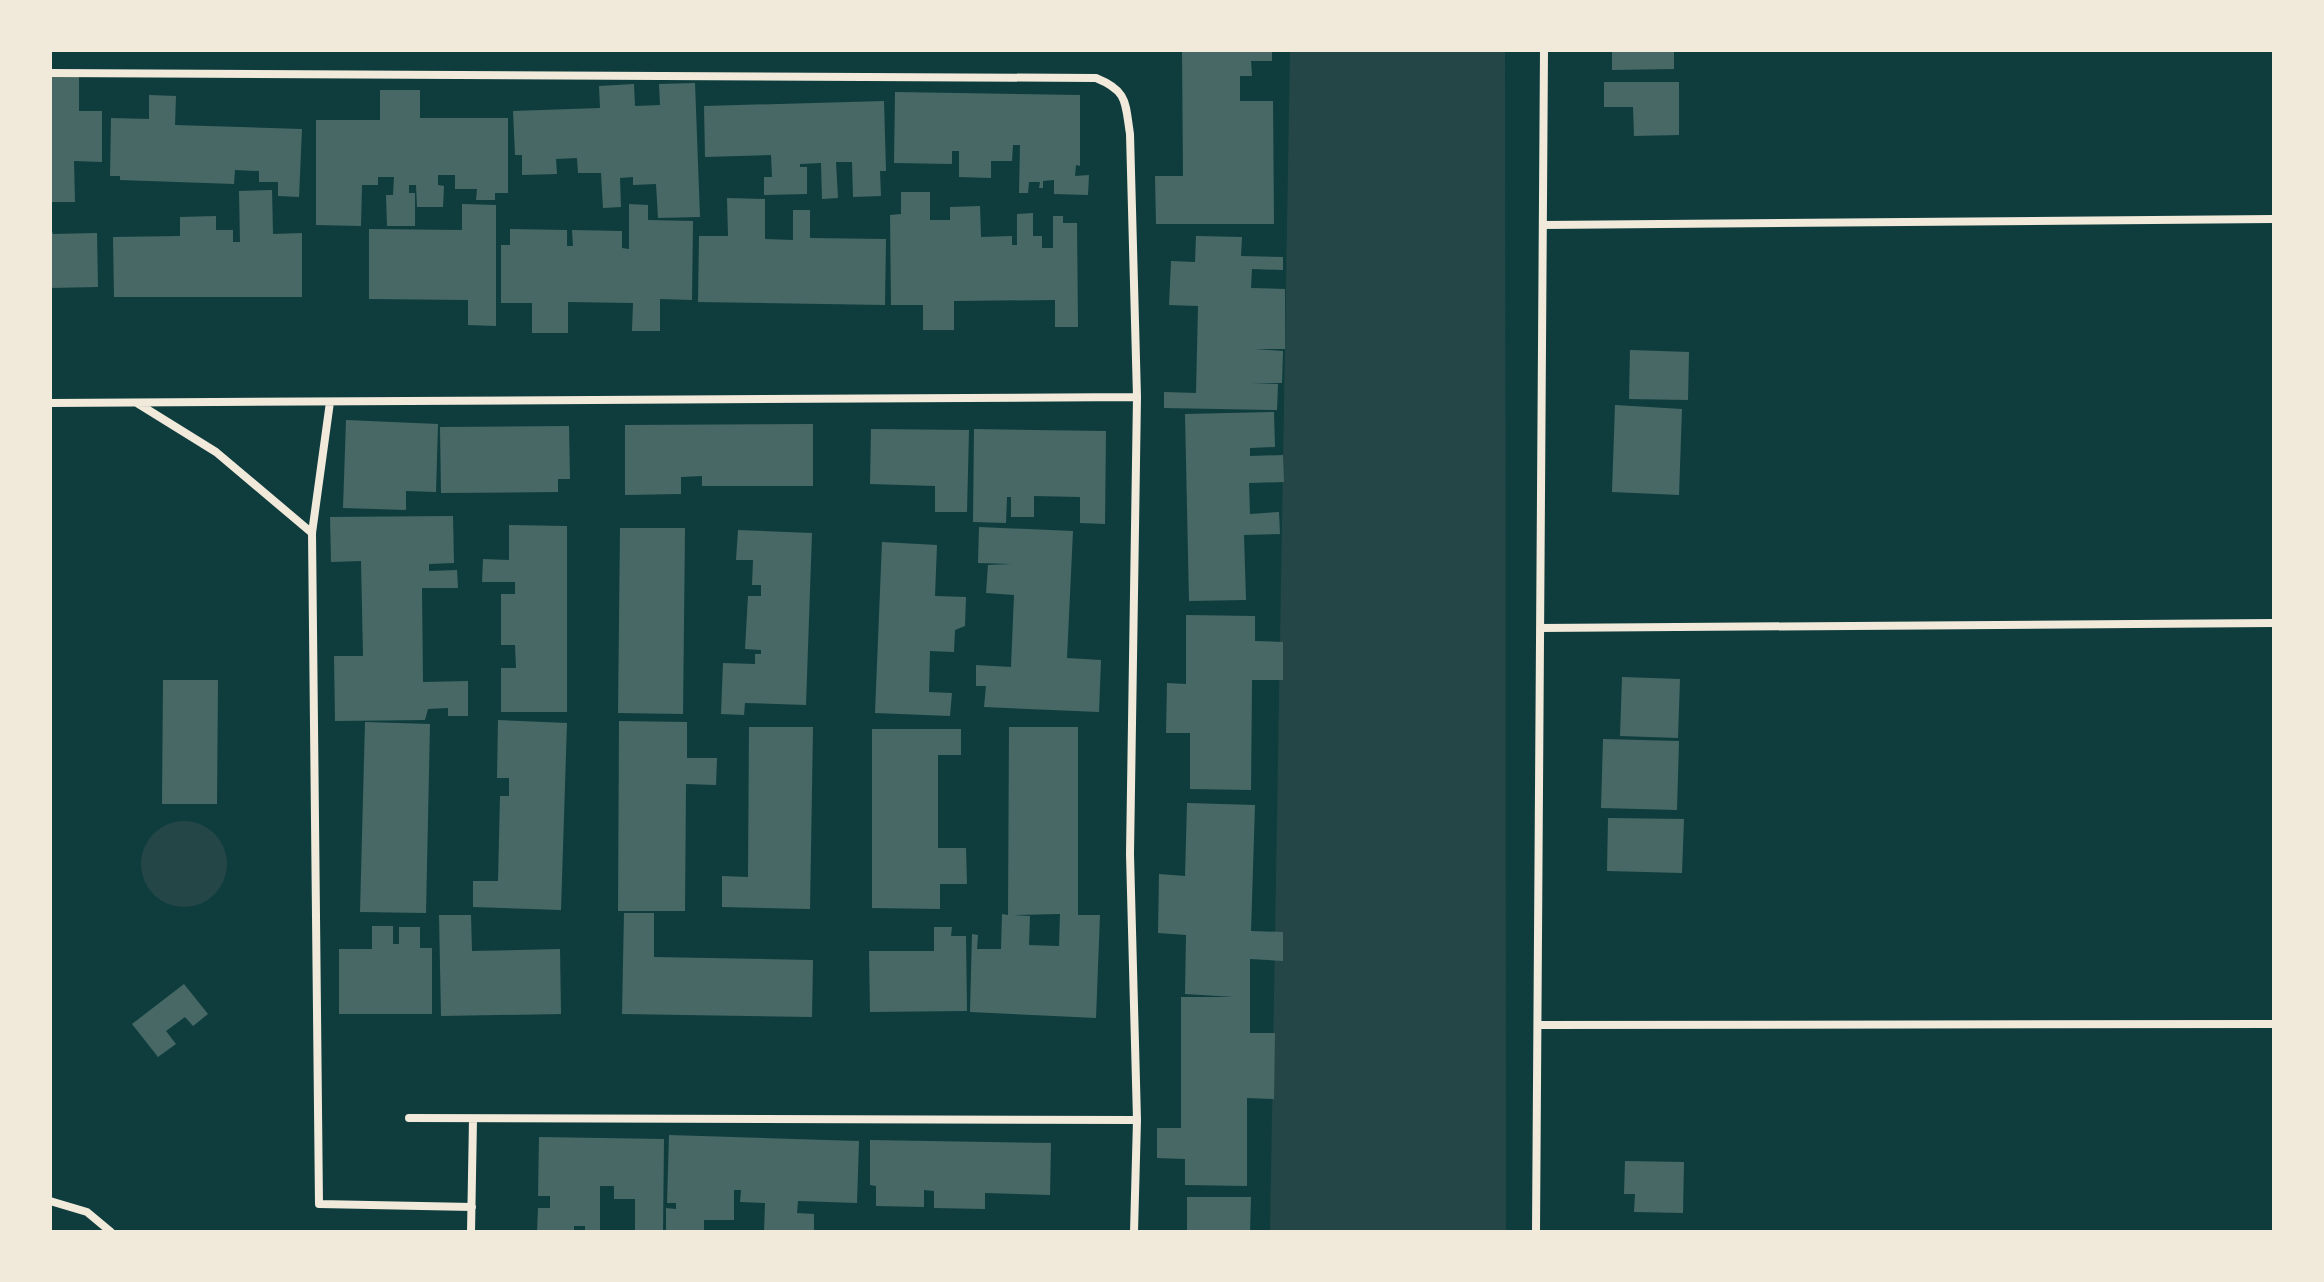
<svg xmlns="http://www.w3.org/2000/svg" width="2324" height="1282" font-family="Quicksand,sans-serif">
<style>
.green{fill:#244646}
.building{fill:#486865;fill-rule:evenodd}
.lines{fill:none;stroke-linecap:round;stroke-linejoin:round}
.minor{stroke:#f1e9da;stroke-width:8}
</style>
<rect width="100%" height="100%" fill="#0f3d3e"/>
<!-- green -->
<path class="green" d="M1290 50H1505L1506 1232H1270Z
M141 864a43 43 0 1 1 86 0a43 43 0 1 1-86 0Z"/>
<!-- building -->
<path class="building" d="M1182 50H1272V61H1251L1252 76H1240V101H1273L1274 224H1156L1155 176H1183Z
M1612 50H1674V69L1612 70Z
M50 77H79V111H102V162L74 161 75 202H50Z
M1604 82H1679V135L1634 136 1633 107H1604Z
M695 83 700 217 658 218 656 184 633 185V177L620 178 621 207 603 208 601 173H578L577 158 556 159 557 174 522 175V155H515L513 111 600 108 599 86 634 84 635 106 660 105 659 84Z
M380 90H420V118H508V193H495V200H476L477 189H455V175H438V185L444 186 443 207H417L416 185H409V193H415V226H387L386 195H393L394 177H378V185H362L361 226 316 225V120H380Z
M895 92 1080 95V166L1076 165 1075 176 1089 175 1088 195 1054 194V180L1043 181V188H1039L1040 182H1029L1028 193H1019L1020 145H1013L1012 161H991V178L959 177V151H952V164L894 163Z
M149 95 176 96 175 125 302 129 299 197 278 196V182H259V171L235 170 234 184 120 180V176H110L111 118 149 119Z
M884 101 886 171H880L881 196 853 197 852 162H836L838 198 822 199 821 163 800 164V167H807V194L764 195V177H772L771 155 705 157 704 106Z
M272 190 273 234 302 233V297H114L113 237 180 236V217L216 216V230H233V242H240L239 191Z
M901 192H930V220H950V207L980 206 981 237 1012 236V245H1017V214L1033 213V236H1042V248H1053V216H1063V223H1077L1078 327H1055V300L954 301V330H923V305H891L890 215 901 214Z
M727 198 765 199V239L793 240V210H810V238L886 239 885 305 698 302 699 236H728Z
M462 204 496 205V326L468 325V300L369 299V229L462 230Z
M629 204 648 205V220L693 221 692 300 660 299V331H632L633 303 568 302V333H532V303H501V245H510V229L567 230V246H573L572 230 622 231V248L629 249Z
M50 225 53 234 97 233 98 287 50 288Z
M1196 236 1242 237 1241 256 1283 257V270L1252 269 1251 288 1285 289V349H1255L1283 351 1282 383H1252L1278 384 1277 410 1164 408V392L1196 393 1198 306 1169 305 1171 261 1195 262Z
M1630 350 1689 352 1688 400 1629 399Z
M1615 405 1682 409 1679 495 1612 492Z
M1274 412 1275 447 1250 448V456L1283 455 1284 482 1249 483 1250 514 1279 512 1280 534 1244 535 1246 600 1189 601 1185 414Z
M346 420 438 424 436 492 406 491V510L343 508Z
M813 424V486H702V476L681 477V494L625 495V425Z
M569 426 570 479H558V492L441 493 440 427Z
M871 429 969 430 967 512H935V486L870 484Z
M974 429 1106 431 1105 524 1080 523V497L1034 496V517H1011V497H1007L1006 523 973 522Z
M453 516 454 563 429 564V571L457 570 458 588H422L423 682 468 681V716H448V708L428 709 425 720 335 721 334 656H363L361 561 331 562 330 517Z
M509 525 567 526V712H501V668H516L515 645H501V594H515V582H482L483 559 509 560Z
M979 527 1073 531 1067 658 1101 660 1099 712 984 707 986 686H976V665L1011 667 1014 595 986 593 988 565 1011 564 978 563Z
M620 528H685L683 714 618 713Z
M738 530 812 533 806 705 745 703 744 715 721 714 723 663 755 664V654H761V650L745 649 748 596H761V585H752L753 560H736Z
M882 542 937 545 935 596 966 597 965 626 955 630 954 652 930 651 929 692 952 693 950 716 875 713Z
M1186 615 1255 616V641L1283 642V680H1252L1251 790 1190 789V733H1166L1167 683 1186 684Z
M1622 677 1680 679 1678 738 1620 736Z
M163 680H218L217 804H162Z
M498 720 567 723 561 910 473 907V881H498L500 796H509V778H497Z
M619 721 687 722V758H717L716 785 686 784 685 911H618Z
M365 722 430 724 426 913 360 912Z
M749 727H813L810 909 722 907V876L748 877Z
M1009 727H1078V915H1100L1096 1018 970 1012 972 934 978 935 977 949H1001L1002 914 1008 915ZM1060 914 1059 946 1029 945 1030 916 1013 915Z
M872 729H961V755H938V848H966L967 884H940V909L872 908Z
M1603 739 1679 741 1677 810 1601 808Z
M1187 803 1255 805 1251 931 1283 932V961L1250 959V1033H1275L1274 1099 1247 1098V1186L1185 1185V1159L1157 1158V1128H1181V997H1234L1185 994 1186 935 1158 933 1159 874 1185 876Z
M1608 818 1684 819 1682 873 1607 871Z
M624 913H654V957L813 960 812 1017 622 1014Z
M439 915H471L472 951 560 949 561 1014 441 1016Z
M372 926H393V944H399V927H420V948H432V1014H339V949H372Z
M934 927H952L951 936H966L967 1011 870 1012 869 951H934Z
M184 984 208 1014 193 1026 185 1017 166 1031 176 1044 158 1057 132 1024Z
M669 1135 859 1141 857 1203 798 1201 797 1213 814 1214V1232H764L765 1203 740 1202 741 1190H734V1220H704V1232H666V1208L676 1209V1203H667Z
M539 1137 664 1139 663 1232 635 1231V1199H614V1186H600V1232H585V1226H574V1232H537L538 1208H550V1196H538Z
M870 1140 1051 1143 1050 1195 985 1193V1209L934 1208V1191L924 1190V1207L876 1206V1186L870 1185Z
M1625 1161 1684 1162 1683 1213 1634 1212 1635 1194H1624Z
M1187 1197H1251L1250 1232H1187Z"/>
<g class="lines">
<!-- minor -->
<path class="minor" d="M50 73 1096 78C1128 91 1125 102 1130 134L1137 397 1130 854 1137 1120 1134 1232
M1543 225 2274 219
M330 402 312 533 319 1204 472 1207
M50 403 1137 397
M137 403 216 452 312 533
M1540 628 2274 623
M1538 1025 2274 1024
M409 1118 1137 1120
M50 1201 87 1212 111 1232
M471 1232 473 1119
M1536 1232 1544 50"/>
</g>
<!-- border -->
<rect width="2324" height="1282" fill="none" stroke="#f1e9da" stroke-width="104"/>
</svg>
